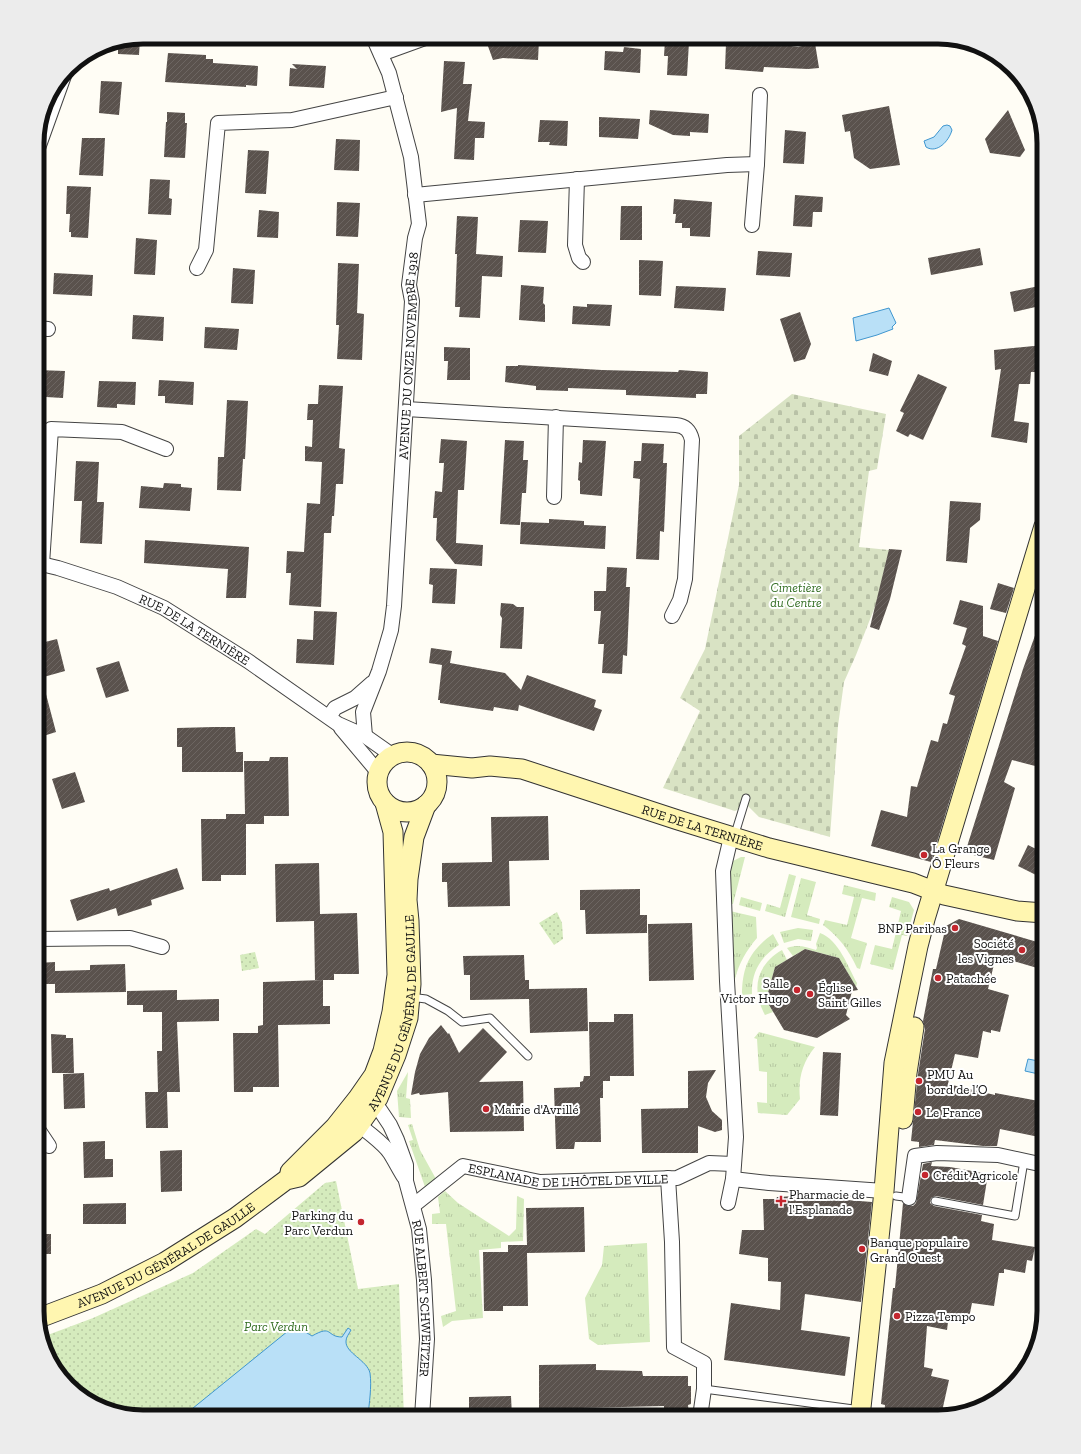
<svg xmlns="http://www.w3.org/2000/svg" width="1081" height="1454" font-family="'Zilla Slab',serif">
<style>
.grass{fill:url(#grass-tufts)}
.cemetery{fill:url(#cemetery-stones)}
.park{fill:url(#park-dots)}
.water{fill:#b9e0f7;stroke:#3f96cf}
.building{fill:url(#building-hatch)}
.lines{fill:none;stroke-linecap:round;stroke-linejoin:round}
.lane-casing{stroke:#444;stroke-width:9}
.street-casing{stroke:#444;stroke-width:16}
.secondary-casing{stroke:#333;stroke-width:21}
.lane{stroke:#fff;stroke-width:7}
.street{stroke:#fff;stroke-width:14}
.secondary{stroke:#fff6b0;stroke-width:19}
.poi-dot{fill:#c4262e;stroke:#fff;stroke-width:1.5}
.labels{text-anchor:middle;stroke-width:4;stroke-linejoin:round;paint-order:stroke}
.street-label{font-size:13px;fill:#111;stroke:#fff}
.park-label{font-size:13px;font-style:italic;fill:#2f6b1f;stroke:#fff}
.poi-label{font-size:13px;fill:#111;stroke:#fff;text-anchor:start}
.rim{fill:none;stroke:#111;stroke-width:5}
</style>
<defs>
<pattern id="grass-tufts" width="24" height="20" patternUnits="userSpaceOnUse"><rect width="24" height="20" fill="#d5ebbd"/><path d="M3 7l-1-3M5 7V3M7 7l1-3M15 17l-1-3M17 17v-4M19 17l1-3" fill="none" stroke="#b6c8a1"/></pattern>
<pattern id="cemetery-stones" width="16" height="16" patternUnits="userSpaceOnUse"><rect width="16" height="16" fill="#d9e3c4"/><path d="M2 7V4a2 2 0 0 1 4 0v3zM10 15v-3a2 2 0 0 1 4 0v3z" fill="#b9c2a7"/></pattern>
<pattern id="park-dots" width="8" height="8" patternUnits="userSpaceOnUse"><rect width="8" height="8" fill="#d5ebbd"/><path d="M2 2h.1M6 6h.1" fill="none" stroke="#b6c8a1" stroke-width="1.8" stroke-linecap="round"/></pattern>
<pattern id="building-hatch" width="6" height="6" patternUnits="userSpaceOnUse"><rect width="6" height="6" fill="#5a524d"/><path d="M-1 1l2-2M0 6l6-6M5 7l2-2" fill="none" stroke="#6d6662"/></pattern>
</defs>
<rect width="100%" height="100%" fill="#fffdf5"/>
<!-- grass -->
<path class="grass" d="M741 857H745L733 904H730L729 877 733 861Z
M789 874 796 876 785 917 765 911 767 904 780 908Z
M801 878 816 882 807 915 820 919 819 924 791 917Z
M844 885 876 893 875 901 862 898 851 938 867 943 860 969 857 968C849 950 839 937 823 925L825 920 847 925 854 897 842 894Z
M741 897 762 903 760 911 739 905Z
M892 897 909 902 914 910 907 936 902 935 893 970 870 964 875 945 892 949 901 911 889 907Z
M730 911 756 917 757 938C746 951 739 963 735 979L732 980Z
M798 928 813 930 811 941 798 939 784 943 780 932Z
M820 933C839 940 848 967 857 983L856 987 839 958 805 949 793 956 787 948C799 944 805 947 816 950L817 948 816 944Z
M773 934 779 945C761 956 751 972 752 994L742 995C742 967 750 950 773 934Z
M782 950 787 960 775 967 766 1000 773 1012 765 1015C751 990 756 965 782 950Z
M759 1032 815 1047C802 1063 798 1079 800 1099L787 1115 758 1113 757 1102 767 1103V1072L759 1071 757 1039 754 1038Z
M408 1072 406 1098 410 1099 411 1118 399 1117 397 1091Z
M412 1124 420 1150 436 1179 425 1187 409 1141 413 1140 408 1125Z
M445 1191 458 1203 509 1236 516 1229 517 1196 524 1199 523 1241 501 1242V1248L479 1250 483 1318 452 1321 443 1327 441 1316 456 1311 446 1224H432V1214L440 1213 438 1197Z
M647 1243 650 1342 598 1345 589 1339 585 1298 602 1265 604 1246Z"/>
<!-- cemetery -->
<path class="cemetery" d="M792 394 886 414 877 469 869 471 859 547 889 550 876 604 856 655 844 682 838 726 830 837 759 817 747 805 735 811 663 788 700 711 680 698 705 649 739 485V436Z"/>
<!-- park -->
<path class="park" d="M557 912 562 923 563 939 554 945 539 923Z
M255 952 259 968 242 971 240 955Z
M336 1181 358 1289 399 1284 404 1417H143L90 1403 55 1370 45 1336 93 1318 193 1273 256 1229 265 1234 325 1183Z"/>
<!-- water -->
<path class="water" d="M947 125 950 126 952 130C949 141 937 154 926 147L924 141 934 137 943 126Z
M889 308 896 323 892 327 893 329 877 335 856 341 853 318Z
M1028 1059 1044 1062 1043 1075 1025 1071Z
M348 1328 351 1330C349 1334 346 1337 346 1341 345 1353 367 1360 370 1373 372 1387 369 1403 368 1417H182L288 1331C298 1327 304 1331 312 1336 333 1324 326 1337 342 1337Z"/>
<!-- building -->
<path class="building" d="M504 37H521V39L539 40 538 60 503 58 493 60 485 38 503 39Z
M767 37 781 38 791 46 798 47 815 43 819 68 808 69 764 67 763 72 725 69 726 43 766 45Z
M140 38 139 55 118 54V42Z
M665 40 689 42 687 76 667 75 668 56H664Z
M624 47 641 49 640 73 604 70 605 51 623 52Z
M168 53 206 55V59H213V63L258 66 257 86 246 85V87L165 82Z
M444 61 465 62 463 84H472L468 121 485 122 484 138H475L474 160 454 159 457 108 441 112Z
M292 64 326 66 324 88 289 86 290 68 297 69Z
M101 81 122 82 119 115 99 113Z
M889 106 900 165 870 169 854 158 850 131 845 132 842 115Z
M650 110 709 114 708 133 690 132V136L673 135 649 124Z
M1008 110 1025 150 1020 157 990 153 985 139Z
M167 112 185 113V123H187L185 158 164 157 166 122H167Z
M599 117 640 119 638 139 599 137Z
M540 120 568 121 567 146 549 145 550 142H538Z
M785 130 806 132 804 164 783 163Z
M82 138H105L103 176 79 175Z
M336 139 360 140 359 171 334 170Z
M248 150 269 151 266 194 245 193Z
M150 179 170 180 169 198 172 199 171 215 148 214Z
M67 186 91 187 88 238 71 237V232H69L70 214H66Z
M795 195 823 197 822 212H813L812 227 793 226Z
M674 199 712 202 710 237 690 236V228H682V223H675L676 214H673Z
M337 202 360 203 358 237 336 236Z
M621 206H642V240H620Z
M259 210 279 212 278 238 257 237Z
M457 216 478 217 476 254 503 256 502 277 482 276 480 318 459 317 460 307H455L457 254H455Z
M520 220 548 221 546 253 518 252Z
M136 238 157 240 155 275 134 274Z
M980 248 983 265 931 275 928 258Z
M758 251 792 253 790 277 756 275Z
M639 260 663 261 661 296 639 295Z
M338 263 359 264 357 313 364 314 362 360 337 359 339 325H336Z
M233 268 255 270 253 304 231 303Z
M54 273 93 275 92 296 53 294Z
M521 285 544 287 543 303 545 305V322L519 320Z
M1044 285V305L1014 312 1010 292Z
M676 286 726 288 724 311 674 308Z
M587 304 612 305 610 326 572 324 573 306 587 307Z
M800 312 811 344 805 359 794 362 780 319Z
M133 315 164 317 163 341 132 339Z
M205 327 239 329 237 350 204 348Z
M1044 345V372H1031L1030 384H1019L1014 421 1029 423 1027 443 991 437 1001 369 995 370 994 350Z
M444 347 470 348V380H447L448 361H444Z
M873 353 892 361 888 376 869 371Z
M518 365 602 370 678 372 679 370 708 372 707 394H696V398L626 395V390L568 388V391L536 390V386L505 382 506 366H518Z
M37 370 65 371 63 398 46 397V393H37Z
M918 374 947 387 923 440 910 434 908 437 896 431 904 413 900 411Z
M159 380 194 382 193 405 165 403V396H158Z
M99 381 136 382 135 405 117 404V408L97 407Z
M319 385 343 386 339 448 345 449 343 484H336L334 516H332L331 533H324L321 607 289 605 291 573H286L287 551 304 552 307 503 320 504 322 462 305 461V446L312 447 313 420H307L308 404H318Z
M227 400 248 401 245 459H243L241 491 217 490 218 457H224Z
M441 439 467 441 464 490H458L456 543 483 545 482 566 455 564 436 540 437 518H433L435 491 442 492 444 463H439Z
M505 440 524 441 523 460H528L526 493H522L520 525 500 524Z
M583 440 606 441 602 496 580 494V481L578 480 579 462 582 463Z
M642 443 664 444 663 463H667L664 532 660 531 659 560 636 559 640 479 633 478 634 461H641Z
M76 461 99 462 97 502H104L102 544 80 543 82 501H74Z
M164 483 181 484V487L192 488 190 511 139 508 141 486 163 488Z
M950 501 981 503 980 520 970 528 967 563 946 561Z
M549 519 584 521V525L606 526 605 549 520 544 521 522 549 523Z
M145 540 249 547 246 598H226L228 569 144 563Z
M889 549 902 550 890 599 879 630 870 627Z
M607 567 627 568 626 587H630L627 656 623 655 622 674 602 673 604 644H598L601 611H594V591H606Z
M430 568 457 569 455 604 432 603 433 585 429 584Z
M998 583 1014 588 1006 613 990 609Z
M960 600 983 606V636L998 641 931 862 871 846 881 810 907 817 911 786 917 787 931 740 938 742 943 723 947 724 955 696 949 694 966 646 962 644 967 628 953 624Z
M501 603 513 604 517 607H524L522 649 500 648 502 618 500 615Z
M314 611 337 612 334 665 296 663 297 639 313 640Z
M1042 616H1044V714L1037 752 1043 753 1039 767 1012 760 1004 782 1015 788 994 860 965 853 1023 669Z
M57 639 65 671 40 678 37 668V644Z
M431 648 452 651 450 663 505 673 521 690 527 675 596 700 594 707 602 710 594 731 519 705 518 711 494 707 493 711 440 703V700H438L442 665 429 663Z
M119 661 129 691 106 698 96 668Z
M42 679 56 732 37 738V680Z
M214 727H235L236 752H243V772H182V747H177V728Z
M270 757H288L289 816H264V824H246V820V875H221V881H202L201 819H226V814H245L244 761H269Z
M75 772 85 802 62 809 52 779Z
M548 816 549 860 509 861 510 906 448 907 447 882H442V863L492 862 491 817Z
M1028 845 1044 853V879L1018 866Z
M319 863 320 914 357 913 359 974H334V980H315L314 921 276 922 275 864Z
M177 868 184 889 151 900 152 905 118 916 116 908 77 921 70 900 109 888 110 891Z
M640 889V915H647V933L586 934 585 910H580V890Z
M959 919 1044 944V970L996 956 988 989 1009 995 1000 1032 991 1030V1033L983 1031 978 1058 955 1054 948 1084 995 1095V1093L1044 1102V1114L1039 1137 1000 1129 997 1146H983L935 1140 934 1145 919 1147V1142L911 1141 918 1074 925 1029 923 1021 933 969H936L946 926Z
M692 923 694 980 649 981 648 924Z
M805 949 839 958 858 990 852 991 846 1015 850 1019 817 1038 784 1030 766 1000 775 967Z
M524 955 525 980H529V989L587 988 588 1031 530 1033 529 999 470 1000V975H464L463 956Z
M55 962V971L90 970V965L125 964 126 992 55 993V984H37V963Z
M323 980V1006H330V1024L278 1025 279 1087H253V1092H234L233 1033H258V1026L263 1025V982Z
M177 990V1000L219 999V1021L177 1022 180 1092H158L157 1051H162V1012H143V1005H127V991Z
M614 1014H633L634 1076H610V1081H603V1098H600L601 1142H575L574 1149H556L554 1088 580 1087V1082L583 1081 584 1076H590L589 1022H614Z
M441 1025 448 1034 449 1033 459 1053 483 1028 507 1052 479 1082 523 1081 524 1131 450 1132 448 1092 420 1095 419 1093 411 1095 415 1072 420 1054 429 1038Z
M51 1034 66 1035V1038H73L74 1073H52Z
M823 1052 841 1053 838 1116 820 1115Z
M716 1070 708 1083 706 1097 712 1111 722 1120V1130L715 1132 698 1126V1153H642L641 1109 688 1108V1071Z
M84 1073 85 1108 64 1109 63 1074Z
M145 1092H167L168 1128H146Z
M105 1141V1159H113V1177L84 1178 83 1142Z
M182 1150V1191L161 1192 160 1151Z
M932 1162 931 1166 950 1167 988 1174 983 1205 936 1196 931 1198 930 1203 934 1206 982 1215 981 1221 994 1224 992 1240 1035 1247 1032 1261 1027 1260 1025 1273 1004 1269V1273H999L994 1306 972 1303 969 1318 949 1314 947 1330 927 1326 924 1367 933 1369 931 1376 949 1380 941 1416 884 1417 885 1405 881 1404 893 1288H895L903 1203 908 1206H913L916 1203 923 1164Z
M797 1196 872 1202 861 1302 805 1294 801 1330 850 1337 845 1376 724 1360 731 1303 780 1310 781 1282 768 1281V1258L739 1254 742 1230H764L763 1199H776L777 1197Z
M126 1203V1224H83V1204Z
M584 1207 585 1252 527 1253 528 1306H503V1311H484L483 1252H508V1245H527L526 1208Z
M37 1234H51V1254H37Z
M596 1364V1370L642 1371 643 1376H688V1386H691V1404L688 1405 689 1415H664V1406L539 1409V1365Z
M511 1396 512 1417H469V1397Z"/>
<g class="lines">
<defs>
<path id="lane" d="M734 837 746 798
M410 997 426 999 448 1011 462 1022 490 1018 528 1056
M896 1196 911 1198
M935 1201 1015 1216 1024 1161
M704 1389 861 1410"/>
<g id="street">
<path d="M381 54 428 37"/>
<path d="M37 151 65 73"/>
<path d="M577 179 575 245 579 258 583 262"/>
<path d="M415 195 727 165 757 164 760 95"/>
<path d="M752 225 757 164"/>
<path d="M197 268 206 250 218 123 292 120 396 97"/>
<path d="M37 328 48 329"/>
<path d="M406 409 676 425C686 426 690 431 692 440L685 579 680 600 672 616"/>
<path d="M554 497 556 417"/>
<path id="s1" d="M37 563 58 568 117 587 164 608 248 661 338 724 365 736 392 755"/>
<path d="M42 564 51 429 122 432 166 449"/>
<path d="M329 717 335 708 355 698 372 683"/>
<path d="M341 728 378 772"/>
<path id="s2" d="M365 736 363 712 379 671 391 630 394 606 412 301 409 285 415 238 419 224 411 157 389 73 373 37"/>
<path d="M37 939 130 938 162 947"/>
<path id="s3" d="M364 1101 374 1105 380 1110 390 1125 397 1140 406 1165V1181L419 1229 424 1280 427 1339 422 1417"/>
<path d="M351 1120C361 1126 384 1144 390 1153 395 1161 399 1169 404 1177"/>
<path d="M37 1128 49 1146"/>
<path d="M668 1178 672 1242 674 1347 704 1363V1389L700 1417"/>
<path d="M733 1179 769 1183 884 1191"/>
<path d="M909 1198 915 1156 937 1153 998 1155 1044 1165"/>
<path d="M728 1203 733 1179 736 1137 727 981 723 871 731 837"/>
<path id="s4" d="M414 1205 463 1166 540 1182 677 1178 709 1163 733 1164"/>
</g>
<g id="secondary">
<circle cx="407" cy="782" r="30"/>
<path id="s5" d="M431 764 472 768 490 766 522 769 678 820 769 848 913 883 944 895 1017 911 1044 913"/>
<path d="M903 1119 907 1073 914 1027"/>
<path d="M290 1172 335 1127 358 1098 374 1075 383 1051 392 1012 397 975 393 832 385 803"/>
<path id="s6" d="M39 1318 102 1294 165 1262 235 1218 286 1180 299 1177 354 1132 378 1098 396 1055 408 1018 411 984 409 921 407 900 408 879 414 837 426 805"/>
<path d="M860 1417 884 1191 894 1063 918 946 925 919 1044 526"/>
</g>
</defs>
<!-- lane casing -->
<use href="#lane" class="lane-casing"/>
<!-- street casing -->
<use href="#street" class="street-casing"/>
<!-- secondary casing -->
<use href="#secondary" class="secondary-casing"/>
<!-- lane -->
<use href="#lane" class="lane"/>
<!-- street -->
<use href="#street" class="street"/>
<!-- secondary -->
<use href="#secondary" class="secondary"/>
</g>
<!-- markers -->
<g class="poi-dot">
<circle cx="924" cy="855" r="4"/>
<circle cx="955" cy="928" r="4"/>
<circle cx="1022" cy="950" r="4"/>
<circle cx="938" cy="978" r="4"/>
<circle cx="797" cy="990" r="4"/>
<circle cx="810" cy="994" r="4"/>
<circle cx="919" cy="1081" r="4"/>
<circle cx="486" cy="1109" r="4"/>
<circle cx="918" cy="1112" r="4"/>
<circle cx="925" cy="1175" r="4"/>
<path d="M779 1195h4v4h4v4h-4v4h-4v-4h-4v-4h4z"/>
<circle cx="361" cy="1222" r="4"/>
<circle cx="862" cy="1249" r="4"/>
<circle cx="897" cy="1316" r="4"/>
</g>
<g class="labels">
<!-- street labels -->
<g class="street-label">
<text dy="5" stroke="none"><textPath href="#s2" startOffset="386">AVENUE DU ONZE NOVEMBRE 1918</textPath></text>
<text dy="5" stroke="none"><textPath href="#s1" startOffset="172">RUE DE LA TERNIÈRE</textPath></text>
<text dy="5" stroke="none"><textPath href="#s5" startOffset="281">RUE DE LA TERNIÈRE</textPath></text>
<text dy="5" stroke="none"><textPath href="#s6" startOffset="498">AVENUE DU GÉNÉRAL DE GAULLE</textPath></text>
<text dy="5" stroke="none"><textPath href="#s4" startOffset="169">ESPLANADE DE L'HÔTEL DE VILLE</textPath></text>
<text dy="5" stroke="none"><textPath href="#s6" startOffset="142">AVENUE DU GÉNÉRAL DE GAULLE</textPath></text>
<text dy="5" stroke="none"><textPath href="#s3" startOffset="215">RUE ALBERT SCHWEITZER</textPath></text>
</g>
<!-- park labels -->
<g class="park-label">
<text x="796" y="592">Cimetière<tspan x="796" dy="15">du Centre</tspan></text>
<text x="276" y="1331">Parc Verdun</text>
</g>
<!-- poi labels -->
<g class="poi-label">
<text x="932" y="853">La Grange<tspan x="932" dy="15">Ô Fleurs</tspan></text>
<text x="947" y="933" text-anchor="end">BNP Paribas</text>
<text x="1014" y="948" text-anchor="end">Société<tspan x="1014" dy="15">les Vignes</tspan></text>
<text x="946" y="983">Patachée</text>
<text x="789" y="988" text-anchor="end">Salle<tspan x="789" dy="15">Victor Hugo</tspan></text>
<text x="818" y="992">Église<tspan x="818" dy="15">Saint Gilles</tspan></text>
<text x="927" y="1079">PMU Au<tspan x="927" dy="15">bord de l’O</tspan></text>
<text x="494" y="1114">Mairie d'Avrillé</text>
<text x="926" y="1117">Le France</text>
<text x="933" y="1180">Crédit Agricole</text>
<text x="789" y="1199">Pharmacie de<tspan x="789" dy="15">l'Esplanade</tspan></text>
<text x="353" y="1220" text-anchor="end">Parking du<tspan x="353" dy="15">Parc Verdun</tspan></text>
<text x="870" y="1247">Banque populaire<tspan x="870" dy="15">Grand Ouest</tspan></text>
<text x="905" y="1321">Pizza Tempo</text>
</g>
</g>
<!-- crop -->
<path d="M0 0H1081V1454H0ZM143 44H938A99 99 0 0 1 1037 143V1311A99 99 0 0 1 938 1410H143A99 99 0 0 1 44 1311V143A99 99 0 0 1 143 44Z" fill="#ececec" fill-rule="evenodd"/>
<path class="rim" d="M143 44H938A99 99 0 0 1 1037 143V1311A99 99 0 0 1 938 1410H143A99 99 0 0 1 44 1311V143A99 99 0 0 1 143 44Z"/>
</svg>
